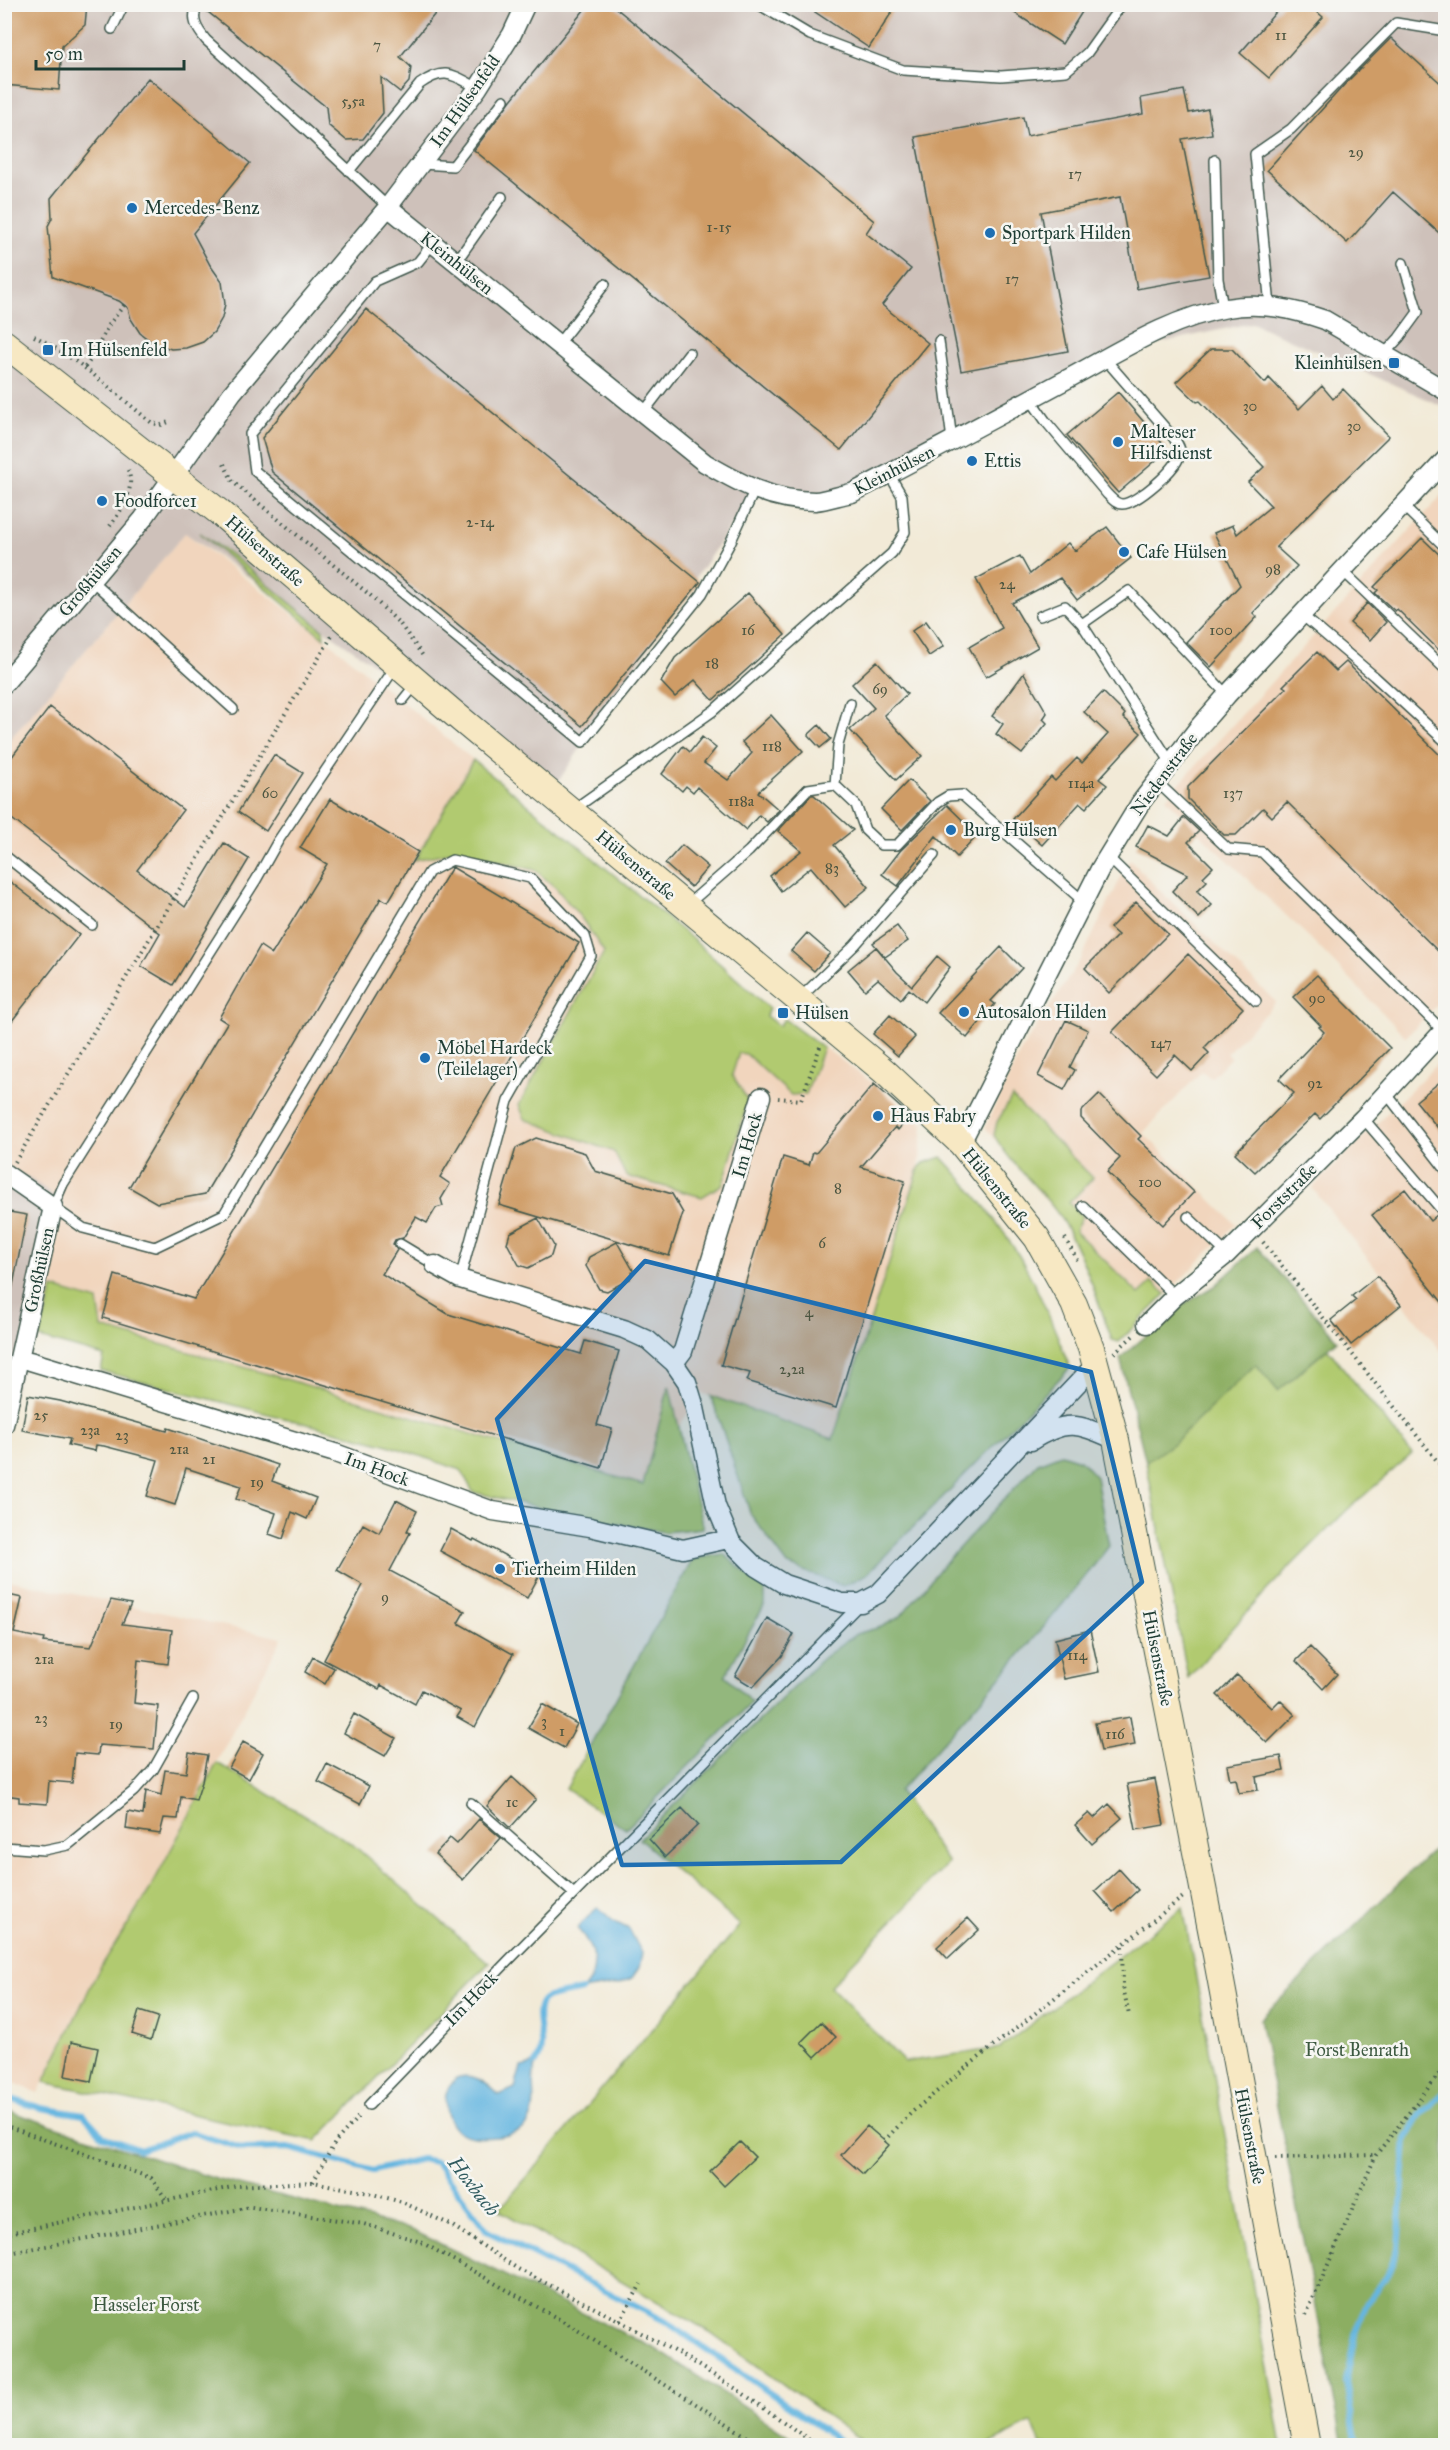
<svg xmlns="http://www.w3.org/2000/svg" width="1450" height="2450" font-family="'IM FELL Great Primer',serif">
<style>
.built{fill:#f1d5bd}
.industrial{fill:#cec1ba}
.green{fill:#b1ca6f;stroke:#688452;stroke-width:1.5}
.forest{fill:#8cae62;stroke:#56764b;stroke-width:1.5}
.water{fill:#65b6e0;stroke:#427a8a;stroke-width:1.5}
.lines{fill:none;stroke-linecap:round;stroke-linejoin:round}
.stream{stroke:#65b6e0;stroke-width:6}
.building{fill:#cf9c66}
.lane-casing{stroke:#3f574c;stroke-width:12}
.street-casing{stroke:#3f574c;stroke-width:21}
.secondary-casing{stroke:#3f574c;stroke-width:28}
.path{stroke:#3f574c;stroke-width:4;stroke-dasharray:1.5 4.5;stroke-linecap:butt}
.lane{stroke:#fff;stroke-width:9}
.street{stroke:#fff;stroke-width:18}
.secondary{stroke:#f7e8c3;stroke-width:26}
.marked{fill:#1f6fb2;fill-opacity:0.2;stroke:#1f6fb2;stroke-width:4.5;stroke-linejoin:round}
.poi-dot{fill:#1f6fb2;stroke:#f6f6f2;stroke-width:2}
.labels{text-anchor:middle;stroke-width:5;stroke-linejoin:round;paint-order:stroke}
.number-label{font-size:15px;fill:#4b5540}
.street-label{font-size:18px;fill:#1f3d34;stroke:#f6f6f2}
.poi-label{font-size:18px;fill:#1f3d34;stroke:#f6f6f2;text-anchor:start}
.park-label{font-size:18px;fill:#3c5940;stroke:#f6f6f2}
.water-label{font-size:20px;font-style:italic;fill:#305b5f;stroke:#f6f6f2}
</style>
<rect width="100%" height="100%" fill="#f6f6f2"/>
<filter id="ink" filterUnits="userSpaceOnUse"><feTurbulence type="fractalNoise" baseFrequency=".0167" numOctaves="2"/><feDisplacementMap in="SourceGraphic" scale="12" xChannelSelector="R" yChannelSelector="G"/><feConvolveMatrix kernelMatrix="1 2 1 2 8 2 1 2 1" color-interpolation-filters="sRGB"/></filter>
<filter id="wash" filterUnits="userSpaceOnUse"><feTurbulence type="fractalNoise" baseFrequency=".008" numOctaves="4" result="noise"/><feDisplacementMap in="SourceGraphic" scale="24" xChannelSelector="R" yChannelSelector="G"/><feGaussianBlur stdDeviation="1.35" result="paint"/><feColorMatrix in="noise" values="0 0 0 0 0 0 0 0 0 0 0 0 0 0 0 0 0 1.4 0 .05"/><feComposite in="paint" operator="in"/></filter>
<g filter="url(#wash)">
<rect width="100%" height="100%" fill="#f2ead7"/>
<!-- built -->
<path class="built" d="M1445 492V996L1406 1037 1312 940 1198 832 1166 798Z
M185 533 324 638 689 936 769 1008 766 1016 779 1026 784 1019 892 1097 923 1124 919 1168 833 1439 701 1393 628 1504 37 1322 63 1202 5 1167V745Z
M1130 859 1155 886 1276 1002 1227 1053 1231 1057 1211 1078 1202 1071 1143 1133 1236 1224 1119 1342 1112 1340 1082 1258 1060 1217 985 1127 1021 1051 1081 959Z
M1445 1056V1356L1312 1188Z
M4 1579 282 1638 149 1891 97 1973 38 2093 5 2079Z"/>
<!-- industrial -->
<path class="industrial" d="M5 5H1445V407L1252 323 1104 355 823 504 751 496 553 789 185 533 5 745Z
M5 1167 27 1176 63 1202 37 1322 5 1421Z"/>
<!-- green -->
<path class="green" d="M200 533 237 559 323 630 324 638Z
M473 760 689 936 769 1008 766 1016 779 1026 784 1019 823 1048 806 1094 791 1095 746 1054 739 1053 732 1075 748 1101 723 1184 702 1197 626 1176 614 1152 525 1119 519 1105 604 952 582 919 556 888 535 870 455 851 415 860Z
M1012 1097 1093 1178 1069 1203 1082 1216 1075 1231 1139 1294 1152 1282 1166 1294 1119 1342 1112 1340C1097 1299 1084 1255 1060 1217 1041 1188 1011 1166 994 1135L997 1122Z
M942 1157C971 1188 999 1223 1021 1259 1041 1294 1056 1331 1070 1368L867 1574 843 1586 788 1565 751 1515 711 1396 833 1439 919 1168 924 1163Z
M53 1288 98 1301 102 1328 279 1377 643 1485 669 1386 703 1528 664 1532 566 1514 473 1492 461 1470 385 1444 101 1371 104 1356 39 1338Z
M1328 1349 1412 1454 1347 1510 1268 1589 1188 1678 1146 1462 1175 1442 1256 1364 1278 1391Z
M1061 1454 1080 1460 1096 1477 1109 1546C1043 1632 971 1711 899 1791L948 1863 830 1986 904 2062 1000 2048 1183 1907 1282 2445H1041L1032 2422 987 2445H868L710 2332 499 2210 740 1925 639 1839 822 1659 856 1634 881 1627 900 1617 943 1565 1038 1463Z
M724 1554 765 1590V1604L725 1676 752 1702 626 1829 566 1789 693 1559Z
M217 1763 351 1843 489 1963 316 2141 44 2082 97 1973 149 1891Z"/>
<!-- forest -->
<path class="forest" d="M1257 1247 1337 1340 1278 1391 1256 1364 1175 1442 1146 1462 1120 1358 1181 1306 1215 1286Z
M1445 1838V2445H1343L1260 2019Z
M5 2110 216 2179 412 2230 656 2349 803 2445H5Z"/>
<!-- water -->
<path class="water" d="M598 1907 613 1921 629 1929 642 1953 639 1968 632 1978 619 1984 582 1990C602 1972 594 1946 577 1928Z
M536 2063C528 2083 541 2108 526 2126 515 2139 471 2141 459 2132 448 2125 444 2106 446 2094 447 2088 453 2083 456 2078 474 2072 487 2083 499 2095L515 2088 521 2067Z"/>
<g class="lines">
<!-- stream -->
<path class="stream" d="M536 2063C540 2056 542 2049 541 2040 540 2028 532 2001 549 1997 560 1994 571 1993 582 1990
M4 2097 41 2108 84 2115 103 2136 140 2150 191 2132 244 2149 289 2148 373 2171 421 2159 436 2162 487 2231 665 2321 847 2446
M1357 2446 1346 2382 1356 2330 1367 2303 1387 2276 1398 2249 1406 2139 1421 2114 1446 2091"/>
</g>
<g id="blocks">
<!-- building -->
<path class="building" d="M4 4H87L85 25 62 46 59 90 4 85Z
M205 4H443L400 57 411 67 409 82 400 92 381 77 383 113 363 139 346 140 328 125 326 107 203 8Z
M589 4H611L874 221 866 233 911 269 882 305 928 343 841 450 474 150 511 100Z
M803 4H897L869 48Z
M1001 4H1087L1062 44Z
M1283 4H1308L1323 17 1269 78 1240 53Z
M1391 38 1446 88V239L1393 192 1347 243 1267 170 1345 84Z
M148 78 250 163 193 233 210 265 222 282 225 304 222 318 214 332 203 342 186 348 171 349 153 343 140 333 131 319 128 308 119 301 53 277 48 226 52 218 51 198Z
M1184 90 1189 113 1208 109 1212 134 1182 139 1209 276 1137 289 1120 197 1041 212 1068 351 961 371 915 137 1023 117 1027 136 1143 114 1141 98Z
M366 309 700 582 582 726 272 472 262 438Z
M1211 349H1232L1265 383 1269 378 1299 409 1322 386 1333 399 1343 389 1389 436 1276 547 1297 566 1253 613 1257 617 1211 667 1186 642 1240 585 1214 533 1233 525 1237 534 1271 506 1248 482 1264 467 1200 401 1197 402 1176 382Z
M1118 392 1168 450 1118 493 1067 435Z
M1107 527 1131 558 1077 600 1060 578 1012 603 1038 647 986 677 969 647 1002 628 976 579 1020 556 1030 574 1068 543 1075 551Z
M1422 538 1446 561V657L1397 609 1395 611 1375 593 1378 590 1374 587Z
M748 593 785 635 713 700 695 680 675 697 661 682 675 658Z
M1367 603 1386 622 1370 640 1350 623Z
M926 621 944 646 929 656 912 631Z
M1317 652 1336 671 1346 662 1446 761V959L1287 802 1272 817 1263 808 1236 835H1224L1188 799V787L1286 688 1283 686Z
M877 661 907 694 884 715 922 756 896 780 850 730 874 708 852 684Z
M1024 673 1047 713 1043 719 1047 723 1022 754 996 734 1003 724 992 716Z
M1103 692 1125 714 1123 717 1141 733 1099 779 1107 785 1086 808 1080 803 1042 845 1013 819 1051 777 1055 781 1077 758 1082 763 1108 734 1084 712Z
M50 707 183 810 137 870 185 907 224 843 249 859 173 985 141 966 160 933 4 813V767Z
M771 715 803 751 758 792 779 810 767 822 759 815 746 830 697 787 693 792 686 786 682 791 662 774 683 746 690 752 702 737 716 748 704 763 728 780 752 753 742 742Z
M819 725 831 739 820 748 808 735Z
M274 755 303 773 266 831 238 812Z
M909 780 930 801 902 830 881 809Z
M811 795H814L853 830 834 845 869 887 845 907 811 867 781 891 770 876 801 851 778 831Z
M330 799 418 852 388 902 381 898 205 1194 157 1203 129 1187 227 1023 219 1018 260 946 272 954 327 864 300 848Z
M947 805 978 835 957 857 936 836 898 886 882 874 900 851Z
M1184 817 1199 831 1188 842 1213 867 1203 877 1207 881 1197 891 1212 905 1199 918 1172 891 1188 874 1136 847 1148 825 1169 836Z
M682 845 708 867 691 887 665 864Z
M452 867 579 943 440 1177 450 1184 441 1199 443 1206 436 1208 427 1223 416 1217 403 1238 395 1240 393 1244 397 1250 382 1274 448 1314 581 1354 585 1341 619 1351 597 1425 612 1429 601 1468 103 1318 115 1275 194 1299Z
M4 877 79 935 4 1031Z
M1136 902 1168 934 1109 993 1085 968 1118 935 1110 928Z
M897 926 908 941 885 957 873 943Z
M807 933 830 953 814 971 791 951Z
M876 947 897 972 912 986 937 956 950 967 924 1002 909 989 901 999 878 979 865 990 848 970Z
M1001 947 1022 968 991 1001 995 1004 967 1038 938 1013Z
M1188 954 1243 1008 1204 1048 1209 1053 1192 1071 1175 1055 1156 1075 1112 1032Z
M1317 975 1390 1048 1320 1119 1315 1114 1255 1172 1235 1153 1294 1093 1279 1079 1324 1032 1319 1027 1321 1026 1293 997Z
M890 1015 915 1037 898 1056 873 1034Z
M1066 1020 1088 1030 1070 1067 1075 1070 1064 1090 1038 1076Z
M1446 1077V1138L1416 1101Z
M874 1084 910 1116 898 1130 895 1127 861 1167 905 1181 836 1408 747 1381 750 1373 721 1365 783 1157 809 1165 813 1152 816 1153Z
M1099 1094 1141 1136 1138 1139 1194 1192 1163 1225 1107 1172 1120 1158 1081 1118V1112Z
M536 1138 585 1153 595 1171 672 1194 683 1213 669 1256 499 1205 516 1148Z
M1405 1189 1430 1221 1437 1215 1446 1223V1307L1372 1215Z
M4 1211 27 1215 12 1290 4 1289Z
M538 1218 554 1246 551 1256 528 1268 519 1265 507 1243 510 1233Z
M617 1242 633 1270 630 1279 607 1291 599 1289 586 1266 589 1257Z
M1377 1276 1401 1305 1351 1345 1331 1320 1356 1300 1352 1296Z
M28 1395 60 1401 167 1431 168 1428 278 1465 272 1481 316 1498 307 1519 292 1512 283 1539 269 1534 276 1513 236 1499 241 1486 186 1468 175 1505 147 1496 158 1460 104 1446 96 1445 95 1451 68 1445 70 1439 22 1430Z
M396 1500 417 1511 407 1531 410 1533 390 1571 465 1611 458 1623 513 1654 475 1727 457 1717 461 1711 422 1690 415 1704 381 1685 379 1689 324 1660 363 1585 337 1570 363 1524 379 1533Z
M451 1529 473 1541 474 1539 540 1574 527 1598 440 1551Z
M4 1594 22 1598 14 1633 44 1639 43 1642 91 1647 111 1600 131 1604 122 1624 172 1630 168 1664 138 1660 134 1703 158 1706 154 1749 99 1745 98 1755 75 1753 72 1783 49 1781 47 1804 19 1802V1797L4 1795Z
M767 1618 794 1634 782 1656 753 1687 735 1676Z
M1090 1630 1099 1672 1064 1679 1055 1639Z
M1310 1647 1337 1674 1323 1689 1296 1661Z
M313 1657 334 1668 325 1684 305 1672Z
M1237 1675 1272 1708 1280 1700 1295 1715 1267 1743 1217 1695Z
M542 1704 577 1724 564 1748 528 1728Z
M354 1714 396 1738 385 1756 344 1733Z
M1130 1717 1135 1745 1101 1751 1095 1723Z
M243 1742 263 1753 249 1779 229 1768Z
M189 1752 207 1755 202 1782 196 1800 181 1797 178 1819 164 1818 160 1834 126 1829 128 1812 143 1815 146 1791 161 1795 165 1770 186 1773Z
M1281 1756 1284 1771 1256 1777 1258 1790 1239 1793 1236 1779 1230 1780 1227 1765Z
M327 1764 369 1786 360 1804 318 1782Z
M512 1777 536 1799 510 1828 487 1806Z
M1155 1779 1164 1825 1136 1830 1127 1784Z
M1109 1804 1122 1818 1092 1844 1075 1825 1089 1813 1094 1818Z
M682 1808 698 1825 665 1857 649 1839Z
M479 1819 501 1838 463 1880 435 1854 450 1838 457 1844Z
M1119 1869 1138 1890 1114 1912 1095 1891Z
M968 1918 979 1930 948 1959 937 1947Z
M139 2011 158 2017 151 2040 132 2034Z
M821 2022 836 2037 815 2057 801 2042Z
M71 2042 98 2048 91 2081 65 2076Z
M867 2126 889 2145 863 2174 841 2155Z
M740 2142 755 2157 724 2186 710 2171Z"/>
</g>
</g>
<g filter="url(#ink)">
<use href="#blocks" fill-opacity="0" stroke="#3f574c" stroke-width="1.5"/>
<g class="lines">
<defs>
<path id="lane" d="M198 4C190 19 197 29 206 40L309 133 388 207
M758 4 810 35 903 70 1001 76 1066 71 1087 53 1122 4
M112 29 124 4
M1215 160 1218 279 1223 308
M422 164 453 166 504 100
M349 171 420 84C445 66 453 75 478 88
M433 243 418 262 375 281 250 434 255 471 583 742 702 594 730 543 755 489
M456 262 502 197
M1270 306 1255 154 1291 129 1396 23 1446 31
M939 341 952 440
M558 344 605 284
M1385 353 1399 338 1418 312 1403 263
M1030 399 1047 423 1107 494C1112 499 1116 504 1122 504 1136 504 1179 468 1180 453 1181 447 1176 442 1173 437L1105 359
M643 413 689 353
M1403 506 1446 548
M1343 571 1446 670
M91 580 233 709
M1302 615 1374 676 1446 742
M1040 616 1065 606 1082 624 1171 763
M1082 624 1129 591 1227 695
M396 666 278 841 256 880 63 1184 53 1207 83 1228 155 1247 224 1214 429 872 452 860 530 878 585 936 591 956 508 1101 460 1279
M403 700 416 684
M1156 781 1228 849 1262 852 1443 1031
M835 785 838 745 850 703
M574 809 713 711 892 553 905 532 902 496 889 474
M4 855 92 925
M1107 856 1256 1001
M687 905 749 851 808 789 835 785 856 805 865 830 881 845H897L938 802 948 796 962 795 1083 901
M799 999 855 945 934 855
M1386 1093 1446 1170
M1363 1118 1446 1215
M1083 1206 1175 1296
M1188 1217 1227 1254
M400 1244 435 1265
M471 1803 574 1894
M4 1847 44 1850 68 1845 134 1791 153 1770 193 1699
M369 2105 507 1962 859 1605"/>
<path id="street" d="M388 207 705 463C741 484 772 501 815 501 827 500 840 495 852 493 926 455 1000 415 1073 376 1121 350 1173 317 1227 308 1261 302 1293 309 1325 320L1446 391
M4 684 143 519 232 393 388 207 478 88 512 34 526 4
M961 1143 1100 869 1141 802 1199 727 1227 695 1446 459
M4 1173 53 1207 4 1425
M435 1265 460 1279 624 1329 648 1340 674 1363 687 1382 695 1408 716 1506 731 1542 756 1567 784 1584 842 1603H861L878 1594 1096 1364
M1147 1324 1175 1296 1227 1254 1363 1118 1446 1028
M30 1361 335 1453 493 1511 590 1527 683 1549 728 1539
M674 1363 683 1351 761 1097
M1031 1441C1068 1418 1078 1424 1116 1440"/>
<path id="secondary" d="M4 343 219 512 451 711 884 1071 961 1143 1037 1238 1074 1304 1091 1348 1116 1440 1217 1960 1307 2446"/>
</defs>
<!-- lane casing -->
<use href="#lane" class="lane-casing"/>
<!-- street casing -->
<use href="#street" class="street-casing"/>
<!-- secondary casing -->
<use href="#secondary" class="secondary-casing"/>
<!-- path -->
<path class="path" d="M34 336C78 358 114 392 152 423L161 425 171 421
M85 367 92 358 108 326 124 305
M224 464 233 482 371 596 400 624 423 656
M110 526C121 511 137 488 127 468
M778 1098 801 1100 821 1044
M15 1162 332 636
M1065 1238 1077 1260
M1263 1242 1446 1472
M1114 1353 1135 1334
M1122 1946 1123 1987 1129 2015
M4 2125 151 2178 166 2199
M884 2141 911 2113 958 2074 1183 1897
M1275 2158 1376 2155
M313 2182 336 2141 360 2115
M4 2234 237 2186 313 2182 369 2193 402 2202 451 2225 518 2269 620 2321 681 2355 738 2390 818 2446
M4 2254 251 2207 364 2224 421 2242 566 2323 712 2414 746 2436 756 2446
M1306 2315 1376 2155 1439 2074 1446 2060
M620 2321 641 2284"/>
<!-- lane -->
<use href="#lane" class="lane"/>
<!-- street -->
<use href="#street" class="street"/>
<!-- secondary -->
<use href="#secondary" class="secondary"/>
</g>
</g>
<!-- marked area -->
<path class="marked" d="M645 1261 1091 1372 1142 1582 841 1862 622 1865 497 1419Z"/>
<!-- markers -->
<g class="poi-dot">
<circle cx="132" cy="208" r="6"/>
<circle cx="990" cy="233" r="6"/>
<rect x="42" y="344" width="12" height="12" rx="3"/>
<rect x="1388" y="357" width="12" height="12" rx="3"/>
<circle cx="1118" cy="442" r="6"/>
<circle cx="972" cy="461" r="6"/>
<circle cx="102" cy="501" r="6"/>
<circle cx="1124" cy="552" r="6"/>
<circle cx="951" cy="830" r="6"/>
<circle cx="964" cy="1012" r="6"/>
<rect x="777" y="1007" width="12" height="12" rx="3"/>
<circle cx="425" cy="1058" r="6"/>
<circle cx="878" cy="1116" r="6"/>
<circle cx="500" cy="1569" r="6"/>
</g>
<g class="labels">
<!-- number labels -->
<g class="number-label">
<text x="1281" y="40">11</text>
<text x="377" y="50">7</text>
<text x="353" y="106">5,5a</text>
<text x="1356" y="157">29</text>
<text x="1075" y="179">17</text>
<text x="719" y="232">1-15</text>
<text x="1012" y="284">17</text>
<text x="1250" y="411">30</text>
<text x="1354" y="431">30</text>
<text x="480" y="527">2-14</text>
<text x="1273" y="574">98</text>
<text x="1007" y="589">24</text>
<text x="748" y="635">16</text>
<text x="1221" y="635">100</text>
<text x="712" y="668">18</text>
<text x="880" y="694">69</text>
<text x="772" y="751">118</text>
<text x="1081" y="788">114a</text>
<text x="270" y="798">60</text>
<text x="1233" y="798">137</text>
<text x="741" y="806">118a</text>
<text x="832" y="873">83</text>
<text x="1317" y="1003">90</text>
<text x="1161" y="1048">147</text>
<text x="1315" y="1088">92</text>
<text x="1150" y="1187">100</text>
<text x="838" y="1193">8</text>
<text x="822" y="1248">6</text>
<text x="809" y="1317">4</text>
<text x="792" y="1374">2,2a</text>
<text x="41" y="1420">25</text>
<text x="90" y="1435">23a</text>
<text x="122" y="1440">23</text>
<text x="179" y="1454">21a</text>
<text x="209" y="1464">21</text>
<text x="257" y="1487">19</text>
<text x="385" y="1602">9</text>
<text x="1077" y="1660">114</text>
<text x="44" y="1664">21a</text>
<text x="41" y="1723">23</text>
<text x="544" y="1726">3</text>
<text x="116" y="1729">19</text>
<text x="562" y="1736">1</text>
<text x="1115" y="1739">116</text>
<text x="512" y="1807">1c</text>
</g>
<!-- street labels -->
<g class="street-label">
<text transform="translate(465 101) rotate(-55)" y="6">Im Hülsenfeld</text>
<text transform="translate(457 263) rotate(39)" y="6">Kleinhülsen</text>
<text transform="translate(894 470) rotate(-27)" y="6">Kleinhülsen</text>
<text transform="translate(265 551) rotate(41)" y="6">Hülsenstraße</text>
<text transform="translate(90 581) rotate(-50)" y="6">Großhülsen</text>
<text transform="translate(1164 774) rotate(-53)" y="6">Niedenstraße</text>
<text transform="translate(636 865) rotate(40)" y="6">Hülsenstraße</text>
<text transform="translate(747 1145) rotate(-74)" y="6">Im Hock</text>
<text transform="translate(997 1188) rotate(51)" y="6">Hülsenstraße</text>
<text transform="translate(1284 1196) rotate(-45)" y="6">Forststraße</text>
<text transform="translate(39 1270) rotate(-78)" y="6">Großhülsen</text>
<text transform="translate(377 1469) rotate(20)" y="6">Im Hock</text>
<text transform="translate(1158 1658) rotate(79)" y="6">Hülsenstraße</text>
<text transform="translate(471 1999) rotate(-46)" y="6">Im Hock</text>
<text transform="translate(1250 2136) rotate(79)" y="6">Hülsenstraße</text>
</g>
<!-- poi labels -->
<g class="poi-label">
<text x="144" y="214">Mercedes-Benz</text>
<text x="1002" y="239">Sportpark Hilden</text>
<text x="60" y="356">Im Hülsenfeld</text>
<text x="1382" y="369" text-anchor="end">Kleinhülsen</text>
<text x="1130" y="438">Malteser<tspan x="1130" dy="21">Hilfsdienst</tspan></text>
<text x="984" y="467">Ettis</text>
<text x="114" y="507">Foodforce1</text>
<text x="1136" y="558">Cafe Hülsen</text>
<text x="963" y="836">Burg Hülsen</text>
<text x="976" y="1018">Autosalon Hilden</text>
<text x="795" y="1019">Hülsen</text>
<text x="437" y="1054">Möbel Hardeck<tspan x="437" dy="21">(Teilelager)</tspan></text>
<text x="890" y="1122">Haus Fabry</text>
<text x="512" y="1575">Tierheim Hilden</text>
</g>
<!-- park labels -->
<g class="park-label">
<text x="1357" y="2056">Forst Benrath</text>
<text x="146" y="2311">Hasseler Forst</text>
</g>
<!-- water labels -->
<g class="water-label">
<text transform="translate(474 2186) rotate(52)" y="7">Hoxbach</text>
</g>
</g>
<!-- margin -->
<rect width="1450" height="2450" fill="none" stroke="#f6f6f2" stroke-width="24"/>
<!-- scale -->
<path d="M36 60v9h148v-9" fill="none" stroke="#1f3d34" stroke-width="3"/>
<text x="45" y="60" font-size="18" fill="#1f3d34" stroke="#f6f6f2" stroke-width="4.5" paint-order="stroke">50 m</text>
</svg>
